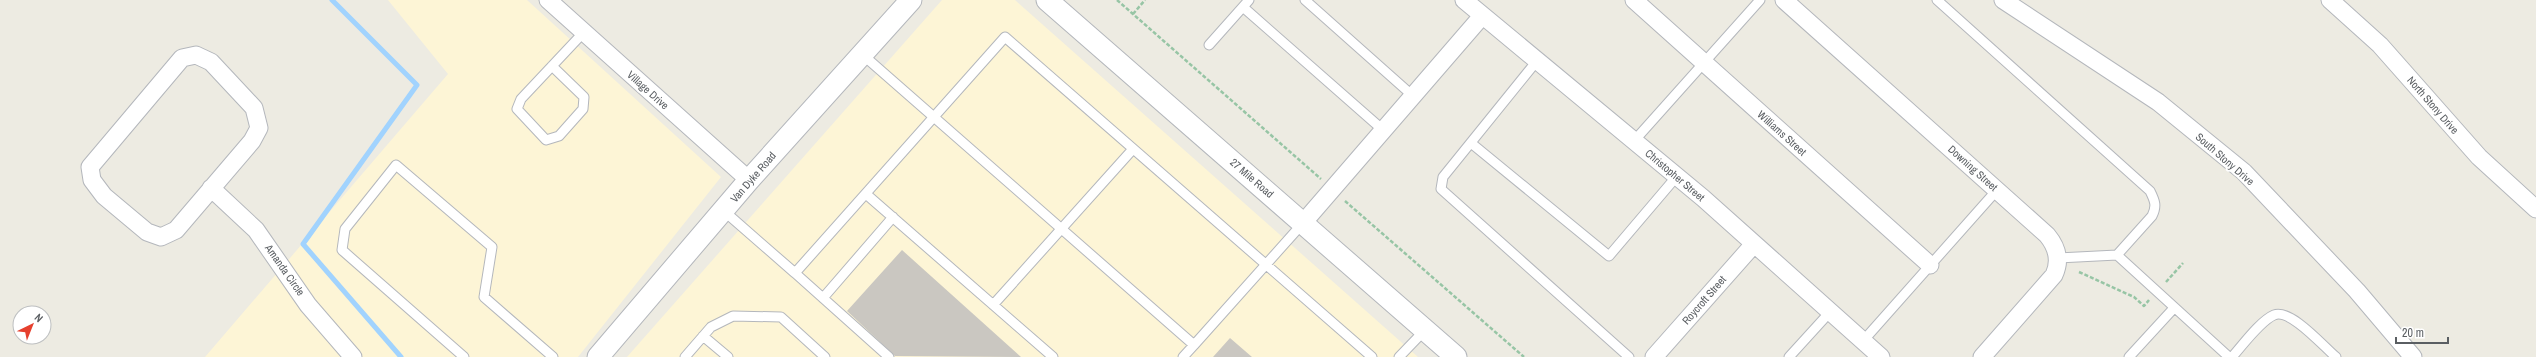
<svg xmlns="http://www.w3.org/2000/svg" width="2536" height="357" font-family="'Archivo Narrow',sans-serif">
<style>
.commercial{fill:#fdf5d6}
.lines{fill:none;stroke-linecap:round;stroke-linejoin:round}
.stream{stroke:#a1d3fe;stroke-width:5}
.building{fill:#cac7c1}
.service-casing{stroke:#b4b7bc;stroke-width:11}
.minor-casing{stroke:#b4b7bc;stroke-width:19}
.tertiary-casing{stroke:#b4b7bc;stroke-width:23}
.path{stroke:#97c5a5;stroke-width:2.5;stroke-dasharray:4 2;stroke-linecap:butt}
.service{stroke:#fff;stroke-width:9}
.minor{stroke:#fff;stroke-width:17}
.tertiary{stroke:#fff;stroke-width:21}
.labels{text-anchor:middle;stroke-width:4;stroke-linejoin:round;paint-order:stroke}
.street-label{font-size:11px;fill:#5a5e62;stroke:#fff}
</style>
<rect width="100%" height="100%" fill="#edebe2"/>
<!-- commercial -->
<path class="commercial" d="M388 0H527L721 177 578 357H205L448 74Z
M942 0H1015L1418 357H627Z"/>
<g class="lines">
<!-- stream -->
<path class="stream" d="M332 0 417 85 303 244 401 357"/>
</g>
<!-- building -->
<path class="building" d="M902 250 1021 357 895 356 847 311Z
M1230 338 1252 357H1213Z"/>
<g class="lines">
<defs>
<path id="service" d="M1305 0 1413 96
M1937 0 2150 191C2155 201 2157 206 2152 216L2117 255
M1243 7 1383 130
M1209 45 1249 0
M863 55 1194 345 1303 223
M1536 62 1443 177 1441 189 1629 357
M552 66 584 97 583 109 559 136 546 140 517 109 521 99 584 32
M1634 141 1760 0
M1471 143 1609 256 1677 176
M866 194 1053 357
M724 211 795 273
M2058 258 2117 255 2229 357
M823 298 893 217
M993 305 1133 149
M703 336 728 357
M1863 341 1997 190
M464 357 342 250 345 229 396 165 492 247 484 297 553 357
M685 357 711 327 733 316 781 317 825 357
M889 357 795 273 1005 37 1372 357
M1183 357 1194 345
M1399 357 1425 330
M1789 357 1830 312
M2129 357 2174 308
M2232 357C2242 346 2260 321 2274 315 2290 308 2323 346 2336 357"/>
<path id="minor" d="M548 0 749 180
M1464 0 1703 198 1881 357
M1634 0 1930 265
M1784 0 2047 235C2057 247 2061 260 2054 275L1982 357
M2003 0 2158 102 2244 172 2357 291 2413 357
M2330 0 2380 45 2479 157 2536 209
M196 55 211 62 254 108 259 128 252 141 176 230 161 237 147 232 104 196 92 180 90 167 182 58Z
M211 188 256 230 308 305 353 357
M1303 223 1482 16
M1654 357 1754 244"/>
<path id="tertiary" d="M1047 0 1456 357
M598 357 749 180 911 0"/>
</defs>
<!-- service casing -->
<use href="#service" class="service-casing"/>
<!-- minor casing -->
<use href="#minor" class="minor-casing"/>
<!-- tertiary casing -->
<use href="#tertiary" class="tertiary-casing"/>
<!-- path -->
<path class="path" d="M1117 0 1321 179
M1133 14 1145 0
M1345 201 1524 357
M2079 272 2134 297 2144 306 2149 300
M2166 282 2183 263"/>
<!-- service -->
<use href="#service" class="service"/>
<!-- minor -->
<use href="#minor" class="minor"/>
<!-- tertiary -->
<use href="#tertiary" class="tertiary"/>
</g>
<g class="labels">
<!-- street labels -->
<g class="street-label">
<text transform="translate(648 90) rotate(42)" y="4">Village Drive</text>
<text transform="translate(2433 105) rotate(49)" y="4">North Stony Drive</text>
<text transform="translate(1782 133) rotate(42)" y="4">Williams Street</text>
<text transform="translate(2225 159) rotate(41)" y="4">South Stony Drive</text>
<text transform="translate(1973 168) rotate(42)" y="4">Downing Street</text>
<text transform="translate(1675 175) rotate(40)" y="4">Christopher Street</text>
<text transform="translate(753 177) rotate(-49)" y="4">Van Dyke Road</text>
<text transform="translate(1252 178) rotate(41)" y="4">27 Mile Road</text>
<text transform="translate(285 270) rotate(55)" y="4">Amanda Circle</text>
<text transform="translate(1704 300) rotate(-49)" y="4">Roycroft Street</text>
</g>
</g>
<!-- north arrow -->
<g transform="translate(32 325) rotate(43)"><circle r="19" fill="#ffffff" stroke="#bdbfc0"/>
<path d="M0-3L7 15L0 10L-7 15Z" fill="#e6402e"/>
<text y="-6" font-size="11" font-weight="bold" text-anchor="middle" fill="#5a5e62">N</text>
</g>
<!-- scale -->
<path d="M2396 337v6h52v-6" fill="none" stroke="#5a5e62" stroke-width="2"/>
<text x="2402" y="337" font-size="12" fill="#5a5e62" stroke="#ffffff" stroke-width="3" paint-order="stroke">20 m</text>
</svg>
